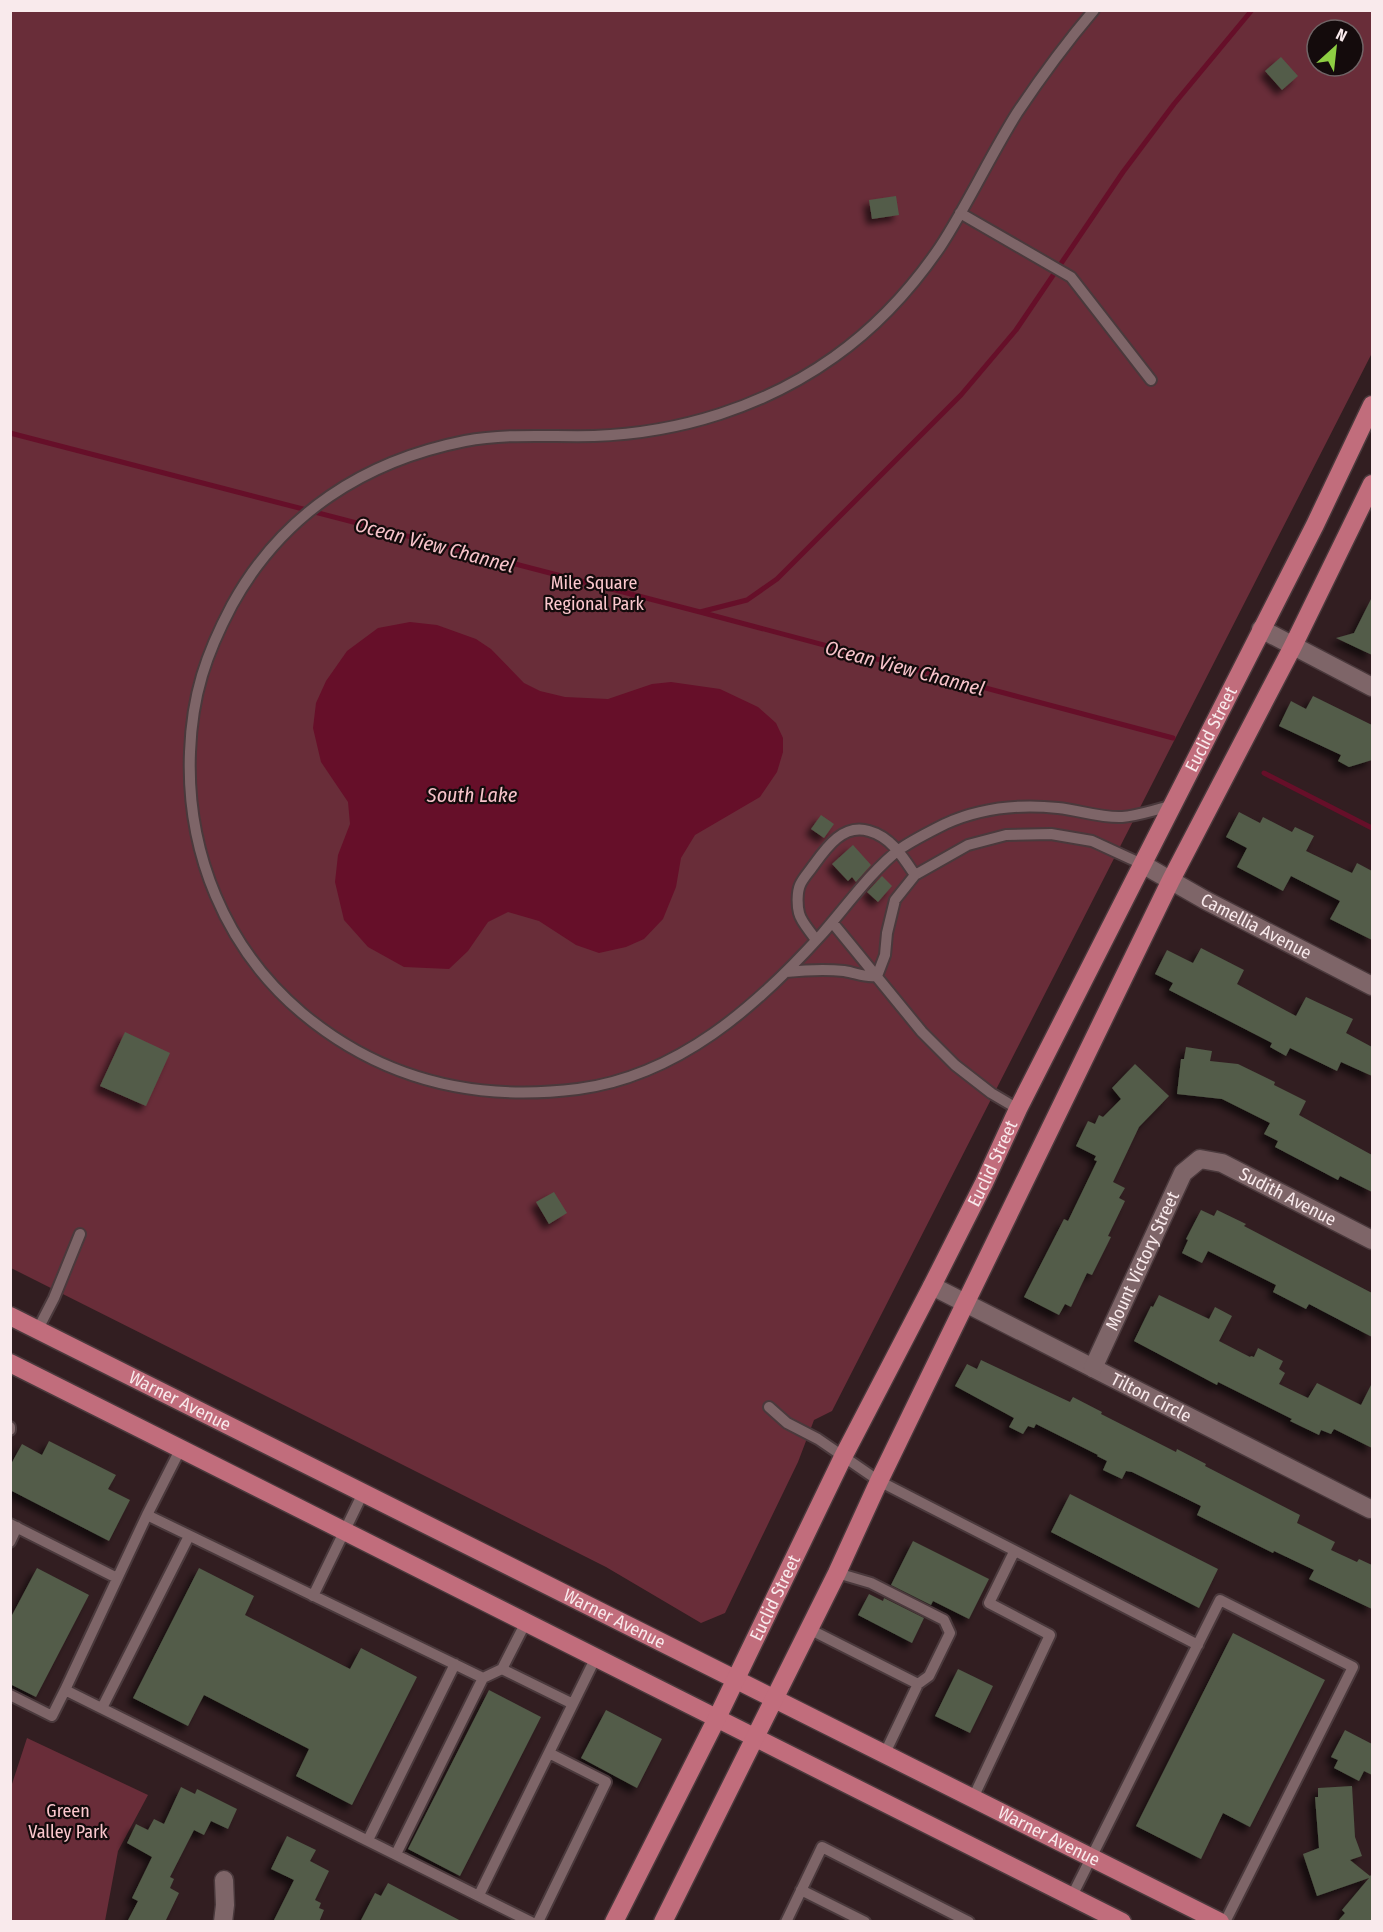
<svg xmlns="http://www.w3.org/2000/svg" width="1383" height="1932" font-family="'Fira Sans Condensed',sans-serif">
<style>
.green{fill:#692d39;fill-rule:evenodd}
.water{fill:#660f29}
.lines{fill:none;stroke-linecap:round;stroke-linejoin:round}
.stream{stroke:#660f29;stroke-width:5}
.building{fill:#525c49;filter:url(#shadow)}
.lane-casing{stroke:#4a393c;stroke-width:14}
.street-casing{stroke:#4a393c;stroke-width:21}
.primary-casing{stroke:#4a393c;stroke-width:21}
.lane{stroke:#7e6568;stroke-width:10}
.street{stroke:#7e6568;stroke-width:18}
.primary{stroke:#c16d7c;stroke-width:18}
.labels{text-anchor:middle;stroke-width:4.5;stroke-linejoin:round;paint-order:stroke}
.park-label{font-size:18px;fill:#fcc8ce;stroke:#140b0c}
.street-label{font-size:18px;fill:#f9eaec;stroke:#140b0c}
.water-label{font-size:20px;font-style:italic;fill:#f8c4cb;stroke:#140b0c}
</style>
<defs>
<filter id="shadow"><feDropShadow dx="-5.5" dy="5.5" stdDeviation="3" flood-color="#0009"/></filter>
</defs>
<rect width="100%" height="100%" fill="#321e21"/>
<!-- green -->
<path class="green" d="M10 11H1372V353L832 1411 814 1420 798 1462 725 1613 701 1623 606 1567 11 1268ZM1317 30H1353V66H1317Z
M27 1738 148 1795 118 1851 105 1921H11V1787Z"/>
<!-- water -->
<path class="water" d="M410 622 437 625 476 639 491 649 524 683 540 691 565 697 608 699 652 684 671 682 720 689 758 707 776 723 783 738V752L777 772 760 797 695 835 681 858 676 887 663 919 644 939 626 947 599 953 576 945 539 921 508 912 488 922 468 951 449 969 404 967 368 947 344 920 335 882 338 855 350 824 348 802 321 762 313 728 316 703 326 681 347 651 378 628Z"/>
<g class="lines">
<!-- stream -->
<path class="stream" d="M10 433 700 612 1173 738
M700 612 747 600 777 579 961 395 1016 330 1123 172 1174 104 1252 10
M1264 773 1372 828"/>
</g>
<!-- building -->
<path class="building" d="M1281 57 1298 76 1282 90 1265 71Z
M896 196 899 215 872 219 869 200Z
M1372 597V655L1336 638 1354 633Z
M1313 696 1372 725V760L1349 767 1338 761 1341 755 1279 726 1291 701 1306 709Z
M1239 812 1260 823 1263 817 1292 832 1295 827 1314 836 1306 851 1352 873 1357 863 1372 871V940L1330 919 1340 901 1291 876 1283 891 1237 867 1247 848 1226 837Z
M821 815 834 824 824 838 811 829Z
M853 845 871 865 856 882 852 877 848 881 832 864Z
M882 876 892 886 878 902 867 892Z
M1201 948 1244 970 1237 984 1296 1016 1306 997 1353 1019 1346 1033 1372 1047V1076L1341 1062 1337 1071 1290 1048 1286 1056 1270 1047 1272 1043 1169 990 1173 983 1155 974 1167 950 1193 963Z
M125 1032 170 1053 146 1106 100 1086Z
M1186 1047 1212 1051 1210 1061 1238 1064 1275 1082 1274 1085 1306 1101 1299 1115 1372 1155V1192L1340 1176 1338 1180 1275 1147 1278 1141 1264 1134 1270 1123 1222 1099 1177 1094 1181 1059H1184Z
M1135 1064 1169 1096 1139 1127 1113 1182 1125 1188 1119 1198 1125 1201 1108 1236 1111 1237 1092 1275 1087 1273 1071 1307 1065 1304 1059 1315 1024 1297 1064 1219 1068 1221 1097 1161 1094 1160 1096 1156 1076 1146 1088 1121 1095 1124 1099 1115 1103 1117 1121 1099 1112 1088Z
M554 1192 567 1213 549 1224 536 1202Z
M1201 1210 1214 1216 1217 1210 1246 1224 1244 1226 1372 1293V1337L1309 1304 1306 1309 1273 1292 1276 1285 1208 1251 1202 1263 1182 1253 1188 1240 1186 1239Z
M1159 1295 1209 1319 1215 1307 1232 1316 1219 1341 1250 1357 1251 1356 1254 1357 1258 1348 1283 1361 1279 1369 1285 1373 1279 1384 1308 1398 1317 1383 1361 1405 1372 1383V1448L1334 1429 1331 1434 1321 1430 1319 1435 1290 1421 1292 1419 1218 1382 1217 1385 1134 1341 1151 1306 1153 1307Z
M981 1360 1070 1402 1073 1397 1102 1412 1101 1414 1176 1452 1177 1449 1206 1464 1205 1466 1300 1515 1297 1523 1335 1542 1331 1550 1357 1562 1359 1559 1372 1565V1609L1309 1579 1314 1570 1274 1551 1273 1553 1197 1515 1201 1506 1132 1472 1126 1471 1122 1479 1103 1470 1107 1461 1097 1456 1098 1455 1036 1424 1034 1428 1028 1426 1023 1434 1009 1427 1014 1418 955 1386 967 1364 977 1369Z
M49 1441 116 1475 108 1489 130 1500 109 1541 10 1490V1466L22 1444 42 1455Z
M1070 1494 1218 1569 1199 1608 1051 1532Z
M913 1541 989 1579 969 1619 933 1601 931 1605 891 1585Z
M37 1568 89 1595 36 1697 10 1684V1619Z
M199 1568 254 1596 245 1615 350 1669 361 1648 417 1677 352 1805 296 1776 309 1749 204 1695 188 1726 133 1698Z
M869 1594 883 1601 884 1598 924 1618 912 1643 858 1615Z
M1233 1633 1325 1680 1250 1827 1223 1813 1201 1859 1136 1826Z
M958 1669 993 1686 970 1733 935 1716Z
M489 1690 541 1717 460 1876 408 1849Z
M606 1710 662 1739 637 1788 581 1758Z
M1345 1730 1372 1744V1775L1364 1771 1359 1781 1334 1768 1338 1760 1331 1757Z
M1352 1786 1355 1837 1362 1856 1350 1860 1370 1876 1372 1874V1922H1337L1345 1913 1342 1910 1369 1878 1317 1896 1303 1854 1319 1848 1315 1797H1318V1788Z
M181 1787 195 1794 197 1789 237 1809 228 1829 211 1821 204 1835 194 1830 170 1877 174 1879 170 1888 179 1893 165 1922H127L138 1901 132 1898 152 1857 127 1843 136 1824 148 1830 154 1819 164 1824Z
M287 1836 316 1850 310 1861 329 1871 315 1900 321 1903 319 1908 324 1910 319 1922H273L294 1880 271 1869Z
M388 1883 463 1922H360L375 1893 381 1896Z"/>
<g class="lines">
<defs>
<path id="lane" d="M1094 10C1066 43 1041 77 1017 113 990 156 968 204 940 247 912 288 875 328 834 357 764 407 679 433 594 436 551 437 507 433 465 441 364 461 282 514 232 605 206 654 192 695 190 752 186 852 225 948 302 1013 382 1080 475 1102 578 1089 678 1076 757 1006 822 934 845 908 873 869 900 849 913 840 931 831 945 824 980 808 1020 804 1058 808 1079 810 1100 818 1122 817 1138 816 1156 809 1172 806
M960 213 1071 277 1151 380
M832 922 922 1032 955 1065 991 1093 1018 1109
M816 940C811 932 801 922 799 913 797 905 797 892 800 885 803 878 809 872 813 866 826 848 843 823 869 831 891 837 903 857 915 875
M786 972C806 970 825 969 844 971 857 973 865 978 877 976L885 955 887 933 895 900 915 875 968 845 1006 835 1051 834 1092 841 1142 864
M38 1329 54 1298 80 1234
M769 1407 787 1423 818 1439 879 1481 1198 1645
M10 1427V1430
M181 1448 147 1515 65 1690 531 1922
M147 1515 483 1678
M10 1524 117 1578
M10 1542 17 1527
M837 1573 871 1583 944 1620 950 1633 929 1676 918 1684
M313 1596 363 1493
M809 1629 918 1684 885 1753
M502 1669 573 1704
M10 1695 52 1716 65 1690
M102 1708 189 1536
M973 1798 1050 1635 989 1603 1014 1552
M368 1840 455 1664
M396 1854 483 1678 502 1669 526 1622
M801 1890 865 1922
M479 1895 596 1657
M1072 1896 1220 1600 1353 1667 1225 1922
M538 1922 606 1782 549 1753
M786 1922 822 1847 969 1922"/>
<g id="street">
<path d="M1261 629 1372 687"/>
<path id="s1" d="M1142 864 1205 900 1372 986"/>
<path id="s2" d="M932 1286 1370 1509"/>
<path id="s3" d="M1093 1368 1183 1173 1200 1159 1222 1163 1372 1240"/>
<path d="M223 1922 225 1905 224 1880"/>
</g>
<g id="primary">
<path id="s4" d="M10 1316 1220 1922"/>
<path d="M10 1363 1122 1922"/>
<path id="s5" d="M614 1922 717 1718 843 1457 932 1286 984 1183 1018 1109 1315 525 1372 405"/>
<path d="M663 1922 837 1573 879 1481 1171 880 1293 646 1372 484"/>
</g>
</defs>
<!-- lane casing -->
<use href="#lane" class="lane-casing"/>
<!-- street casing -->
<use href="#street" class="street-casing"/>
<!-- primary casing -->
<use href="#primary" class="primary-casing"/>
<!-- lane -->
<use href="#lane" class="lane"/>
<!-- street -->
<use href="#street" class="street"/>
<!-- primary -->
<use href="#primary" class="primary"/>
</g>
<g class="labels">
<!-- park labels -->
<g class="park-label">
<text x="594" y="589">Mile Square<tspan x="594" dy="21">Regional Park</tspan></text>
<text x="68" y="1817">Green<tspan x="68" dy="21">Valley Park</tspan></text>
</g>
<!-- street labels -->
<g class="street-label">
<text dy="6" stroke="none"><textPath href="#s5" startOffset="1334">Euclid Street</textPath></text>
<text dy="6" stroke="none"><textPath href="#s1" startOffset="130">Camellia Avenue</textPath></text>
<text dy="6" stroke="none"><textPath href="#s5" startOffset="848">Euclid Street</textPath></text>
<text dy="6" stroke="none"><textPath href="#s3" startOffset="333">Sudith Avenue</textPath></text>
<text dy="6" stroke="none"><textPath href="#s3" startOffset="118">Mount Victory Street</textPath></text>
<text dy="6" stroke="none"><textPath href="#s2" startOffset="246">Tilton Circle</textPath></text>
<text dy="6" stroke="none"><textPath href="#s4" startOffset="190">Warner Avenue</textPath></text>
<text dy="6" stroke="none"><textPath href="#s5" startOffset="362">Euclid Street</textPath></text>
<text dy="6" stroke="none"><textPath href="#s4" startOffset="676">Warner Avenue</textPath></text>
<text dy="6" stroke="none"><textPath href="#s4" startOffset="1162">Warner Avenue</textPath></text>
</g>
<!-- water labels -->
<g class="water-label">
<text transform="translate(435 545) rotate(15)" y="7">Ocean View Channel</text>
<text transform="translate(905 668) rotate(15)" y="7">Ocean View Channel</text>
<text x="472" y="802">South Lake</text>
</g>
</g>
<!-- border -->
<rect width="1383" height="1932" fill="none" stroke="#f9eaec" stroke-width="24"/>
<!-- north arrow -->
<g transform="translate(1335 48) rotate(27)"><circle r="28" fill="#140b0c" stroke="#706466" stroke-width="1.5"/>
<path d="M0-4.5L10 22L0 15L-10 22Z" fill="#8ece43"/>
<text y="-9" font-size="16" font-weight="bold" text-anchor="middle" fill="#f9eaec">N</text>
</g>
</svg>
